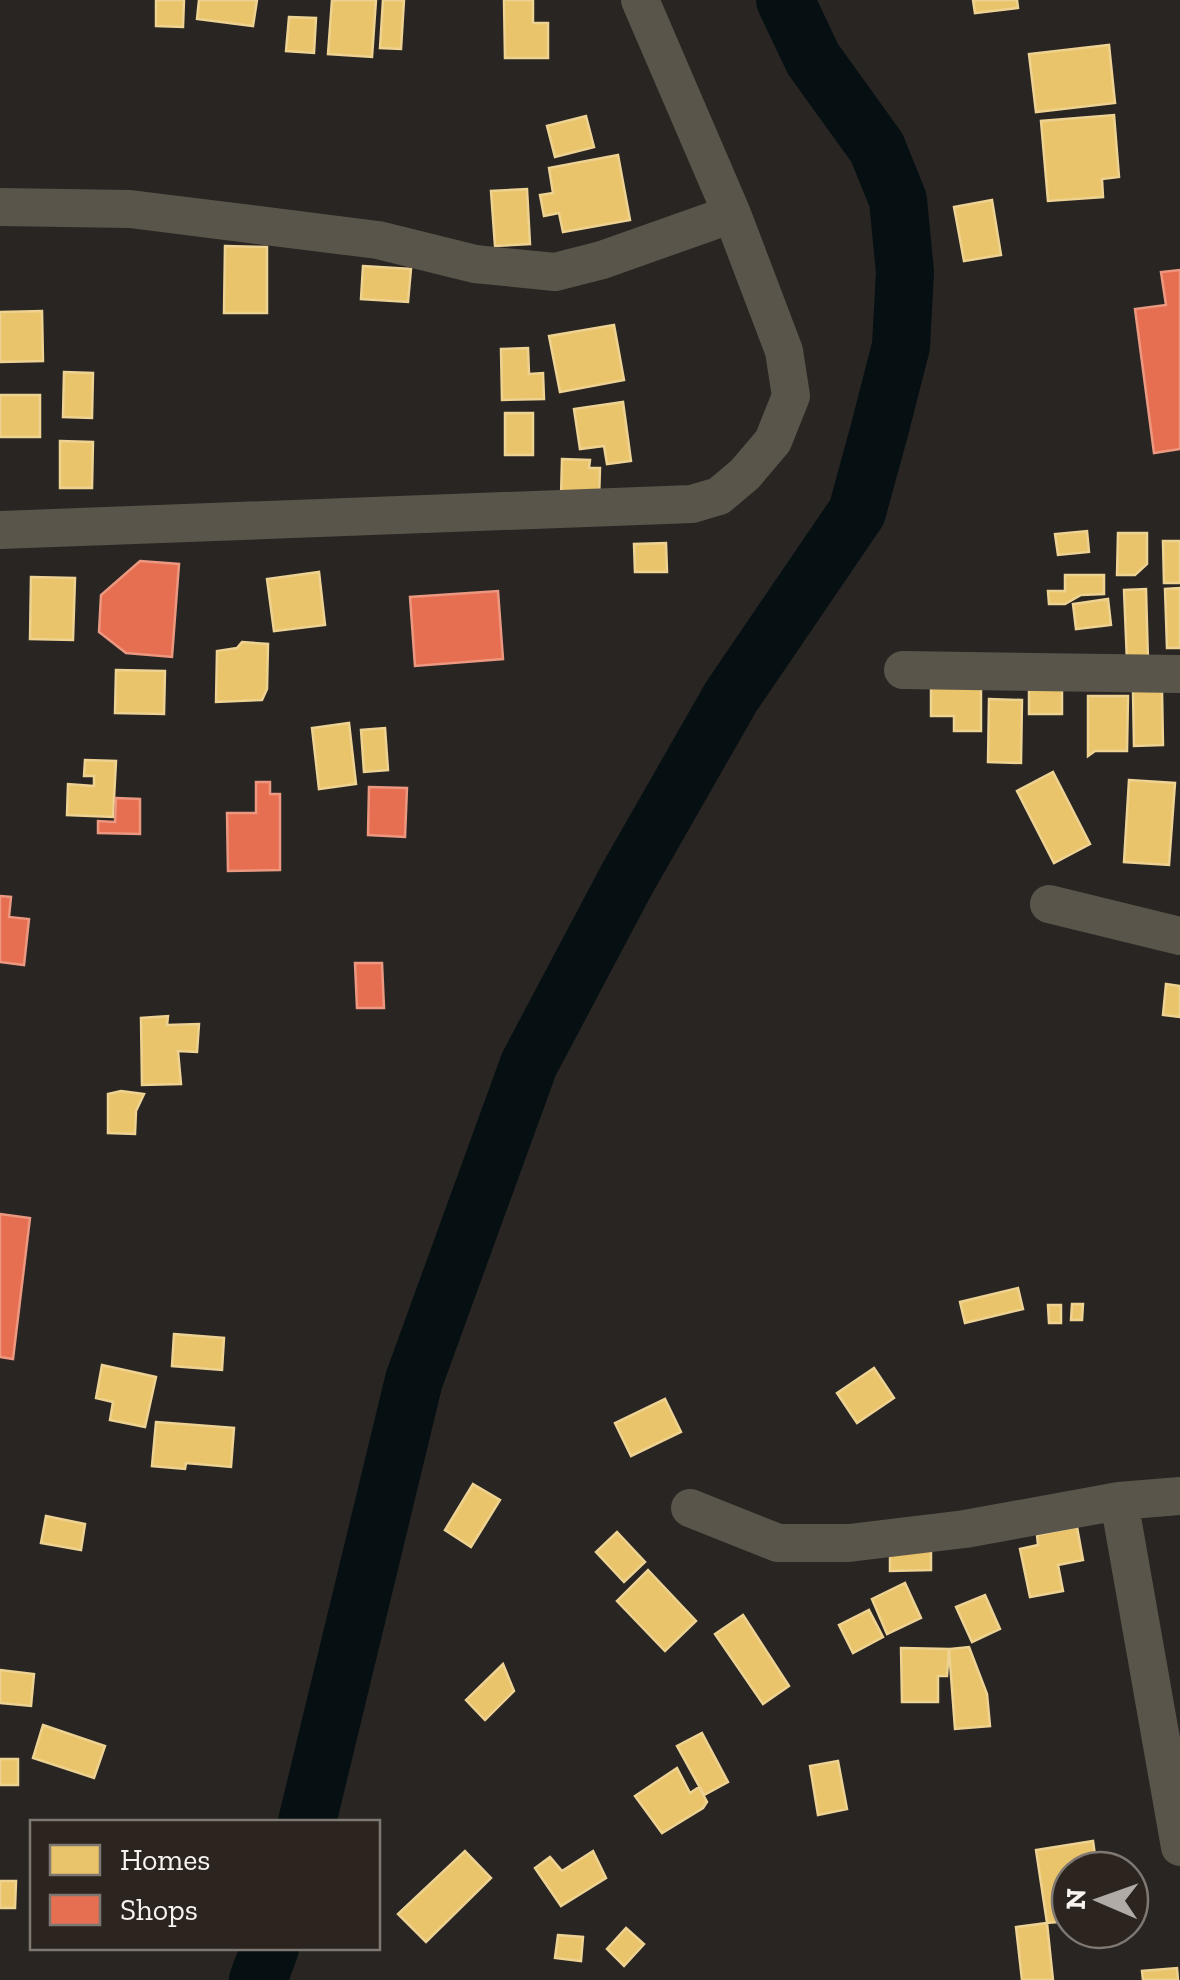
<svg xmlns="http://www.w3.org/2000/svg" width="1180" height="1980" font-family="'Zilla Slab',serif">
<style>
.homes{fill:#e9c46a;stroke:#eed292;stroke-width:2.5}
.shops{fill:#e76f51;stroke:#ec9780;stroke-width:2.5}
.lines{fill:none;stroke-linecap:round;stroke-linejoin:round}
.river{stroke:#061013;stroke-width:58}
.minor{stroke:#5a554b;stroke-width:38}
</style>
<rect width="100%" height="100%" fill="#292522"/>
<!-- homes -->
<path class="homes" d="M156 0H184L183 27 156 26Z
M199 0H257L253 26 197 19Z
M332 0H376L372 57 328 54Z
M383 0H404L401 49 380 48Z
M504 0H533V23H548V58H505Z
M973 0H1017L1018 8 975 13Z
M289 17 316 18 314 53 286 51Z
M1109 45 1115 103 1036 112 1029 54Z
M1114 115 1119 177 1102 179 1103 197 1048 201 1041 121Z
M586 116 594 147 555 157 547 126Z
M618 155 630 220 563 232 559 213 544 216 540 195 553 193 549 168Z
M527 189 530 244 495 246 491 191Z
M992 200 1001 255 964 261 954 207Z
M225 246 267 247V313H224Z
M363 266 411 269 408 302 361 299Z
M42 311 43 361 0 362V312Z
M614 325 624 380 560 392 549 336Z
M528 348 529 374 543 373 544 399 502 400 501 349Z
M64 372 93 373 92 418 63 417Z
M0 395H40V437H0Z
M623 402 631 461 607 464 604 446 580 449 574 409Z
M505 413H533V455H505Z
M60 441 93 442 92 488H60Z
M562 459 590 460 589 468H600L599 499 561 498Z
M1087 531 1089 552 1058 555 1055 534Z
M1118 533H1147V564L1135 575H1117Z
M1163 541H1180V583H1164Z
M666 543 667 572H635L634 544Z
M319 572 325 625 274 631 267 579Z
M1065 575H1104V594L1081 595 1065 604H1049L1048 591H1065Z
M31 577 75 578 73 640 30 639Z
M1180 588V648H1167L1165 589Z
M1146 589 1148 661 1127 662 1124 590Z
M1108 599 1111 625 1076 629 1073 604Z
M242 642 268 644 267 689 262 700 216 702 217 651 237 648Z
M116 670 165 671 164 714 115 713Z
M931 687H981V731H954V716H931Z
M1029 687 1062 688V714H1029Z
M1133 691H1162L1163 745 1134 746Z
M1088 696H1128L1127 751H1095L1088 756Z
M989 699 1022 700 1021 763 988 762Z
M349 723 356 784 319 789 312 728Z
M385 728 388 770 364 772 361 730Z
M85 760 116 761 113 817 67 815 68 784 94 786V776H84Z
M1053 772 1090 844 1054 863 1017 791Z
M1129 780 1175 783 1169 865 1124 862Z
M1166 984 1180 986V1017L1163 1015Z
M168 1016 167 1025 199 1024 197 1052 178 1051 181 1084 142 1085 141 1018Z
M121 1091 144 1094 136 1111 135 1134 108 1133V1094Z
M1018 1288 1023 1309 965 1323 960 1302Z
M1072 1304H1083L1082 1320H1071Z
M1048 1305H1061V1323H1049Z
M174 1334 224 1338 222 1370 172 1366Z
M102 1365 156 1377 145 1427 110 1420 113 1402 96 1398Z
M874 1368 894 1398 857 1423 837 1393Z
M665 1399 681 1432 631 1456 615 1423Z
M156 1422 234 1428 231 1467 186 1463 185 1469 152 1466Z
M473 1484 500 1500 471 1547 445 1530Z
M46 1516 85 1524 81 1550 41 1543Z
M1077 1527 1083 1560 1058 1565 1063 1591 1030 1597 1020 1549 1038 1545 1037 1535Z
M617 1532 645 1562 624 1582 596 1552Z
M931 1548V1570L890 1571V1549Z
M648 1570 696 1621 665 1651 617 1601Z
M905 1583 921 1618 887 1634 872 1599Z
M985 1595 1000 1629 972 1642 956 1607Z
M869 1610 883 1637 853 1653 839 1625Z
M743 1615 789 1686 763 1704 715 1634Z
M969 1647 987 1694 990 1726 955 1729 949 1649Z
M901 1648 949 1649 947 1676H938V1702H902Z
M503 1664 514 1691 485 1720 466 1700Z
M0 1670 34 1674 31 1706 0 1703Z
M43 1725 105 1746 94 1778 33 1758Z
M702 1733 728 1782 704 1795 677 1746Z
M0 1759H18V1785H0Z
M838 1761 847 1809 818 1815 810 1766Z
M677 1768 690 1793 699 1787 707 1802 703 1808 662 1833 635 1796Z
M1093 1841 1097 1870H1070V1921L1047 1923 1036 1850Z
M465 1851 491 1878 426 1942 398 1914Z
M593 1851 606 1878 561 1906 535 1868 550 1857 562 1871Z
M0 1881H16L15 1908H0Z
M1047 1923 1053 1980H1022L1016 1927Z
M626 1928 644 1944 624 1966 607 1949Z
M558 1935 583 1937 581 1961 555 1958Z
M1177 1968 1178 1980H1143L1142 1971Z"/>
<!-- shops -->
<path class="shops" d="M1180 270V449L1154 453 1135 309 1166 305 1161 272Z
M140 561 179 564 172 657 126 653 99 632 101 595Z
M498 591 503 659 415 666 410 597Z
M256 782H270V794H280V870L228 871 227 813H256Z
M369 787 407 788 405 837 368 835Z
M116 798 140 799V834L98 833V821L115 822Z
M0 896 11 897 9 917 29 919 24 965 0 962Z
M355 963H382L384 1008H357Z
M0 1214 30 1218 13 1359 0 1357Z"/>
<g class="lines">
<!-- river -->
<path class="river" d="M307 1822 414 1380 529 1064 627 879 731 697 857 512 880 428 901 346 905 272 898 200 877 148 813 59 785 0
M258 1980 270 1948"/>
<!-- minor -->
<path class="minor" d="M0 207 130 209 378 240 475 264 555 272 602 260 732 214
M0 530 692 504 719 496 745 474 773 441 791 396 784 351 732 214 640 0
M903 670 1180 674
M1049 904 1180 936
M1119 1501 1180 1847
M690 1508 778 1543H849L965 1529 1119 1501 1180 1496"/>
</g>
<!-- legend -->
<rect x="30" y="1820" width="350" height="130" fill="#2c251f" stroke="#7e7772" stroke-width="2.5"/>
<rect x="50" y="1845" width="50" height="30" fill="#e9c46a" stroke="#7e7772" stroke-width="2.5"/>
<text x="120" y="1870" font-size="30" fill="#f8f3ef">Homes</text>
<rect x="50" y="1895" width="50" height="30" fill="#e76f51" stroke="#7e7772" stroke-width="2.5"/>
<text x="120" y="1920" font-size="30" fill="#f8f3ef">Shops</text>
<!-- north arrow -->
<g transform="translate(1100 1900) rotate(272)"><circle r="48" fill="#2c251f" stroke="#7e7772" stroke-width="2.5"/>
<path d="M0-8L18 38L0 25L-18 38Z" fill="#b0aba7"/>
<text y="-15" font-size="28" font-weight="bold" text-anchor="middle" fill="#f8f3ef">N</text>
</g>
</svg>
